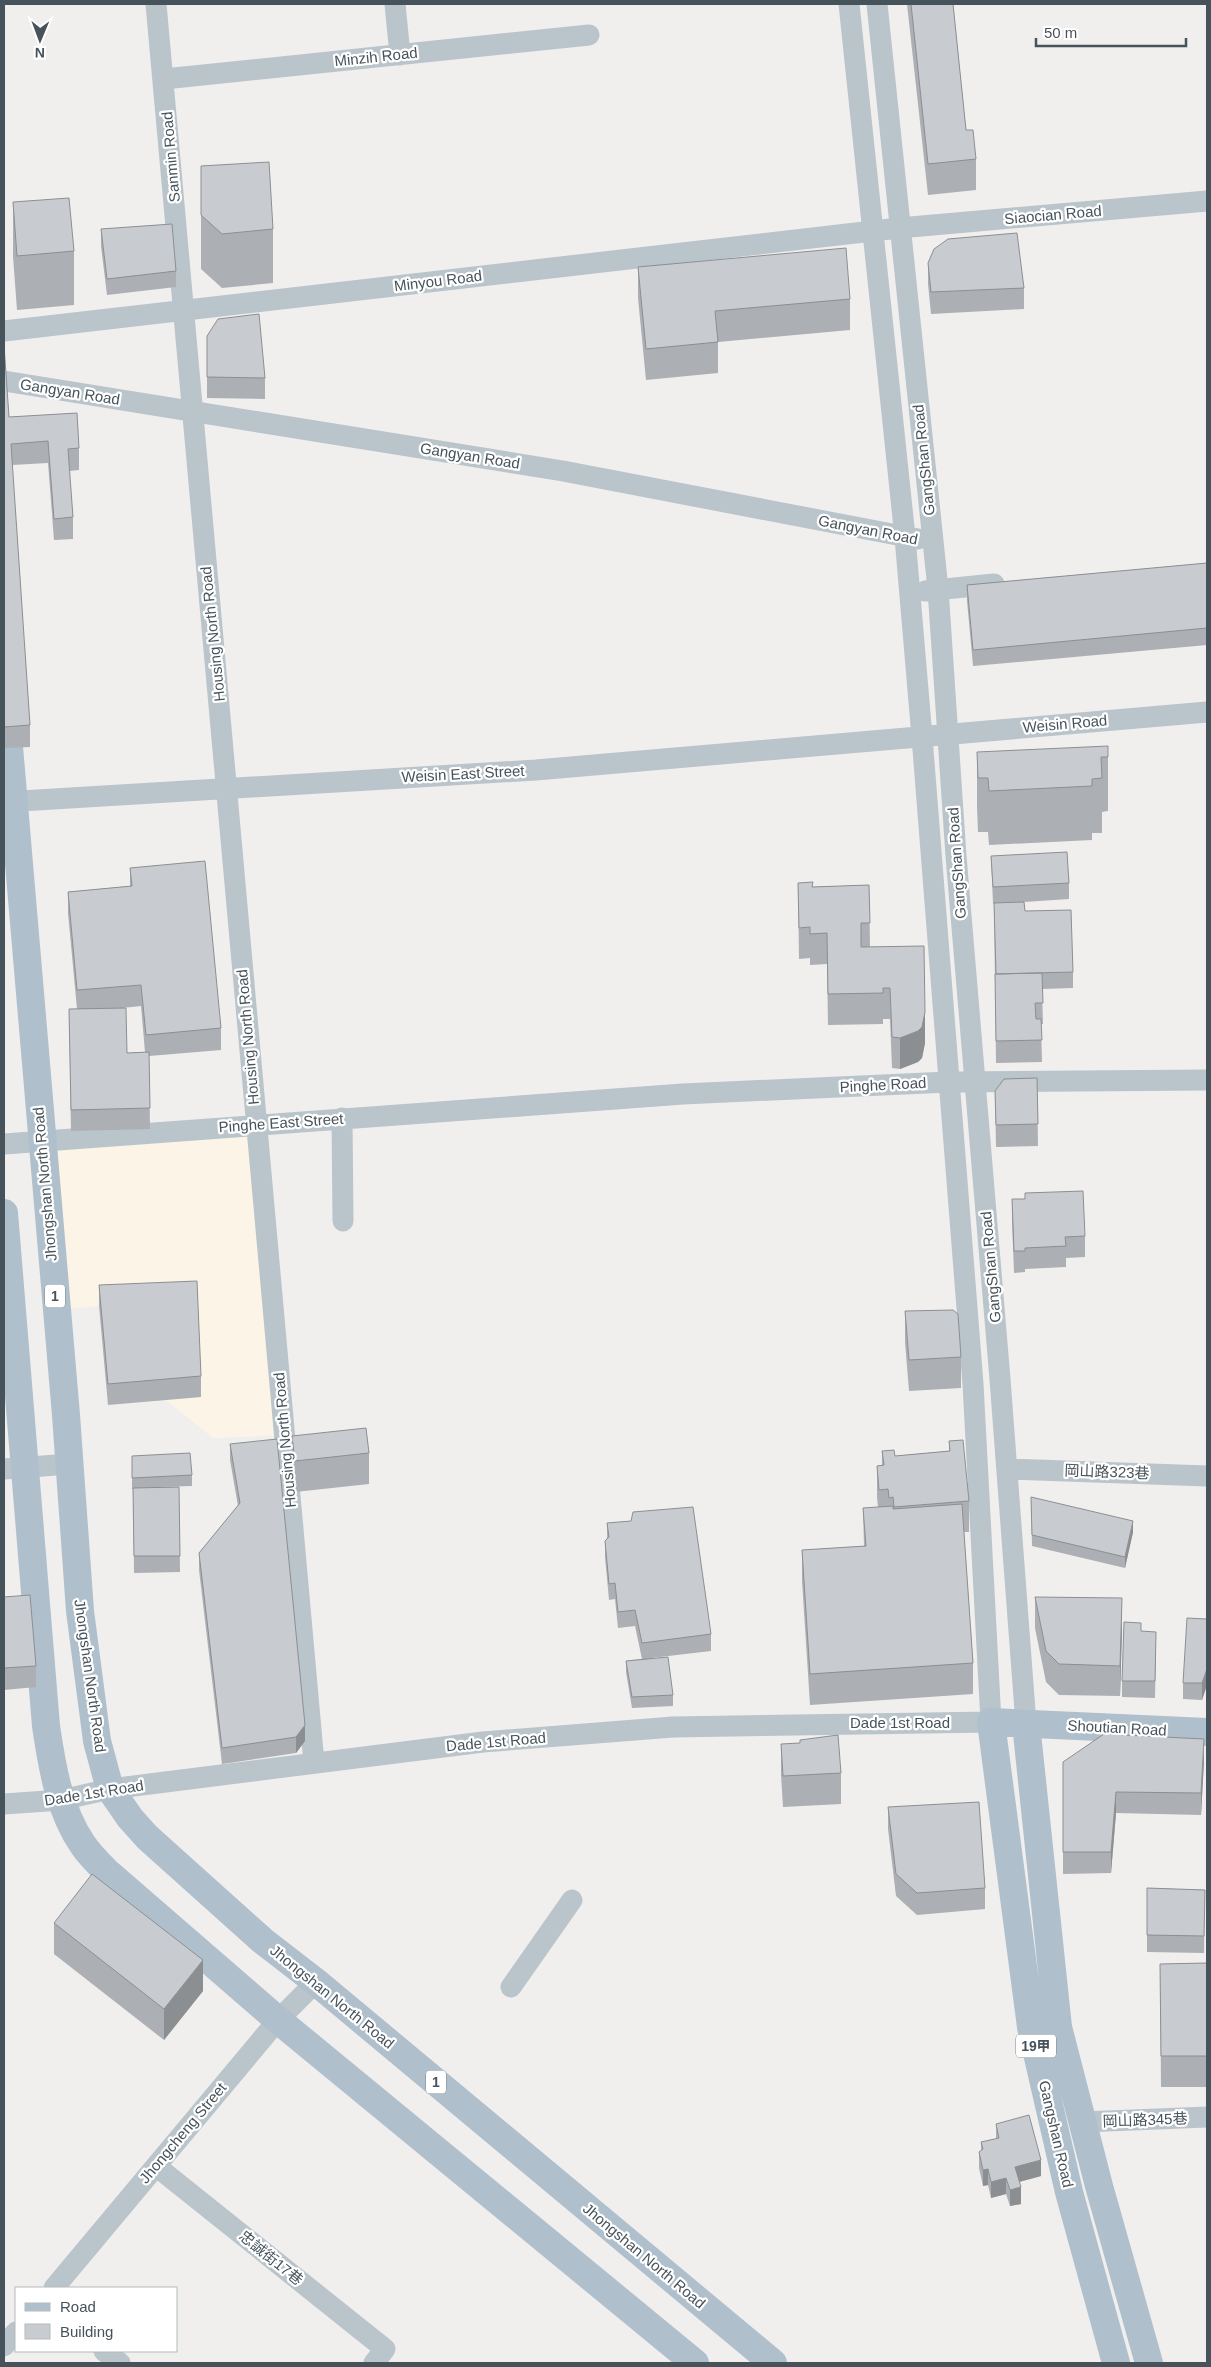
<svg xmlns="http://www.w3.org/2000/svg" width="1211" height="2367" font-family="Arial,'Noto Sans TC',sans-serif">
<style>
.commercial{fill:#fbf4e7}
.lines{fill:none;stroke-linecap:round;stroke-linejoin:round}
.minor{stroke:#bac4cb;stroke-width:21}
.primary{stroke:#afc0cc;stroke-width:28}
.wall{fill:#acafb3;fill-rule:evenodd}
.shaded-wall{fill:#8c8f92}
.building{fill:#c8ccd0;stroke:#8c8f92}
.labels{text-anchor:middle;stroke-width:4.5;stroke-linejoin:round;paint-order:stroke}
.shield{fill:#fff;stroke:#7e878c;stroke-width:1}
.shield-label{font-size:14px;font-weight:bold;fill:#47535b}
.street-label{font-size:15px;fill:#47535b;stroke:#fff}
</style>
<rect width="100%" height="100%" fill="#f1eeee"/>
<!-- commercial -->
<path class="commercial" d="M255 1118 284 1435 213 1438 166 1400 201 1397 99 1306 56 1310 41 1142Z"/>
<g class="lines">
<!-- minor -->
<path class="minor" d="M156 4 314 1763
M395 4 400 55
M877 4 938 589 956 856 1000 1379 1026 1724
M164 79 589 35
M4 331 899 228 1207 201
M4 381 563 471 918 539
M925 591 994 584
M4 802 536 770 1207 712
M342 1118 343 1221
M4 1144 683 1094 948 1082 1207 1080
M4 1469 69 1464
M1007 1469 1207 1476
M4 1804 61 1800 110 1789 483 1742 673 1727 991 1722 973 1384 922 737 905 537 849 4
M511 1987 572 1900
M1082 2122 1207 2117
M156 2166 385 2349 374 2363
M54 2288 278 2020 316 1982
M4 2346 16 2332
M104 2351 120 2363"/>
<!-- primary -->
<path class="primary" d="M4 688 66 1415 80 1611 97 1741 110 1789 130 1818 147 1837 263 1941 316 1982 773 2363
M4 1213 46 1726C52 1767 59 1810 83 1845 89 1854 98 1863 106 1871L278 2020 695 2363
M1026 1724 1058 2027 1099 2186 1149 2363
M1116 2363 1069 2192 1031 2027 991 1722 1207 1732"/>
</g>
<!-- wall -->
<path class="wall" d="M907 4H953L966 130 976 159V190L928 195Z
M201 166 273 229V283L222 288 201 269Z
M13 202 74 251V305L17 310 13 256Z
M101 229 176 271V287L107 295 101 246Z
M928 263 1024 288V309L931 314 928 284Z
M638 267 850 299V330L718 342V373L646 380 638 298Z
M207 336 265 378V399L207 398Z
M4 345 9 417 79 448V470L69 471 73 517V539L54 540 48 463 12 465 30 725V747L4 748Z
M1207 563V645L973 666 967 601V585Z
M977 752 1108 757V811L1102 812V833H1092V840L989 845 988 832H978L977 806Z
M991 856 1069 883V899L1024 902 1025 911 1073 972V988L1042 989 1043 1024H1041L1042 1062 996 1063 994 904H993Z
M130 868 221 1028V1050L149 1056 150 1129 71 1131 69 1009H77L68 913V892L130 886ZM141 1006 145 1052 127 1053 122 1008Z
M798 883 813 887 869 885 870 947 925 1043 922 1058 918 1062 900 1069 892 1068 890 1019H883V1024L828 1025 827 964 810 965V958L799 959Z
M1037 1078 1038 1146 996 1147 995 1091Z
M1012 1199 1085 1236V1257L1066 1258V1267L1025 1269V1272L1014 1273 1012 1221Z
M99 1285 201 1376V1397L108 1405 99 1306Z
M905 1311 961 1357V1388L909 1391 905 1342Z
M292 1436 369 1453V1484L295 1492 292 1467Z
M949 1441 969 1501V1532H964L973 1663V1694L810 1705 802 1581V1550L864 1546 863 1508 878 1507 877 1497V1466L882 1465V1451L895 1456 949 1451Z
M230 1444 305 1741 296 1753 222 1764 199 1570V1553L238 1506 230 1460Z
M132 1456 192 1475V1486L158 1487H179L180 1572 134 1573 133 1489H132Z
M1031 1497 1133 1532 1125 1568 1032 1546Z
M607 1523 711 1634V1651L651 1658 673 1695V1706L632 1708 626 1672V1661L642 1659 635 1626 618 1628 615 1599 609 1600 605 1557V1541L607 1538Z
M4 1597 36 1666V1687L4 1690Z
M1035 1597 1122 1629 1120 1696 1059 1695 1046 1682 1035 1628Z
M1207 1619V1685L1202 1700 1183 1699V1683Z
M1141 1631 1156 1648 1155 1698 1122 1697V1681Z
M781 1744 841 1773V1804L783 1807 781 1775Z
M1204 1761 1201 1815 1116 1813 1111 1873 1063 1874V1762Z
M888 1807 985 1888V1909L917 1915 896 1896 888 1829Z
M1147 1888 1205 1890 1204 1953 1147 1952Z
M54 1923 203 1991 164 2040 54 1954Z
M1207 1963V2087H1161L1160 1964Z
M996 2124 1041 2176 1019 2182 1021 2204 1010 2206 1006 2194 991 2198 988 2185 983 2186 979 2168V2152L981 2151V2142L996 2139Z"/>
<!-- shaded-wall -->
<path class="shaded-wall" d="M925 1012V1043L922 1058 918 1062 900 1069V1038Z
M1133 1521V1532L1125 1568V1557Z
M1122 1598V1629L1120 1696V1666Z
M1207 1669V1685L1202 1700V1683Z
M305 1725V1741L296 1753V1737Z
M1204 1739V1761L1201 1815V1793Z
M1116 1792V1813L1111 1873V1852Z
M203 1960V1991L164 2040V2009Z
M1041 2160V2176L1015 2183V2167Z
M988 2169V2185L983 2186V2170Z
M1006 2178V2194L991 2198V2182Z
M1021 2187V2204L1010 2206V2190Z"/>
<!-- building -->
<path class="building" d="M911 4H953L966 130H973L976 159 928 164Z
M269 162 273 229 222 234 201 215V166Z
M69 198 74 251 17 256 13 202Z
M172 224 176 271 107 279 101 229Z
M1017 233 1024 288 931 292 928 263 934 249 948 239Z
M846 248 850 299 715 311 718 342 646 349 638 267Z
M259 314 265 378 207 377V336L218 319Z
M4 345 9 417 77 413 79 448 68 449 73 517 54 519 48 441 11 444 30 725 4 727Z
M1207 563V628L973 650 967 585Z
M1108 746V757H1101L1102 778 1092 779V786L989 791 988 778H978L977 752Z
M1067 852 1069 883 993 887 991 856Z
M205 861 221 1028 146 1035 141 985 77 990 68 892 132 886 130 868Z
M813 882 812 887 869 885 870 923H861V947L924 946 925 1012 922 1027 918 1031 900 1038 892 1037 890 988H883V993L828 994 827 933 810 934V927L799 928 798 883Z
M1024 902 1025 911 1071 910 1073 972 996 974 994 903Z
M1042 973 1043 1003H1035L1036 1019H1041L1042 1040 996 1041 995 974Z
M126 1008 127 1053 149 1052 150 1108 71 1110 69 1009Z
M1037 1078 1038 1124 996 1125 995 1091 1004 1079Z
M1083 1191 1085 1236 1065 1237 1066 1246 1025 1248V1251H1014L1012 1199H1025V1193Z
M197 1281 201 1376 108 1384 99 1285Z
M953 1310 958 1314 961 1357 909 1360 905 1311Z
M366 1428 369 1453 295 1461 292 1436Z
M277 1439 305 1725 296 1737 222 1748 199 1553 240 1503 230 1444Z
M963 1440 969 1501 894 1507 893 1497 889 1498 888 1489 879 1490 877 1466 884 1465 882 1451 894 1450 895 1456 950 1451 949 1441Z
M190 1453 192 1475 132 1478V1456Z
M179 1487 180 1556H134L133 1488Z
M1031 1497 1133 1521 1125 1557 1032 1535Z
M962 1504 973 1663 810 1674 802 1550 866 1546 863 1508 893 1506V1509Z
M693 1507 711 1634 642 1643 635 1610 618 1612 615 1583 609 1584 605 1541 609 1537 607 1523 631 1521 633 1512Z
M30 1595 36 1666 4 1668V1597Z
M1035 1597 1122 1598 1120 1666 1059 1664 1046 1651Z
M1187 1618 1207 1619V1669L1202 1683H1183Z
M1124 1622 1141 1623V1631L1156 1632 1155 1681H1122Z
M668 1657 673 1695 632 1697 626 1661Z
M1104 1734 1204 1739 1201 1793 1116 1792 1111 1852H1063V1762Z
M838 1735 841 1773 783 1776 781 1744 800 1743V1740Z
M979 1802 985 1888 917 1893 896 1874 888 1807Z
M92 1874 203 1960 164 2009 54 1923Z
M1147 1888 1205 1890 1204 1936 1147 1935Z
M1207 1963V2056H1161L1160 1964Z
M1029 2115 1041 2160 1015 2167 1021 2187 1010 2190 1006 2178 991 2182 988 2169 983 2170 979 2152 983 2149 981 2142 999 2138 996 2124Z"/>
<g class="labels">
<!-- shield labels -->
<g class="shield">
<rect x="45" y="1284.5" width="20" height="23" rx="4"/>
<rect x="1016" y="2034.5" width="40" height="23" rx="4"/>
<rect x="426" y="2070.5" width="20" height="23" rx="4"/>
</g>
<g class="shield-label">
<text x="55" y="1301">1</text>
<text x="1036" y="2051">19甲</text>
<text x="436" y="2087">1</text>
</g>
<!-- street labels -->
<g class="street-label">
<text transform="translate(376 57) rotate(-6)" y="5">Minzih Road</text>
<text transform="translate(171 157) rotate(-95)" y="5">Sanmin Road</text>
<text transform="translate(1053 215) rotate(-5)" y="5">Siaocian Road</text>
<text transform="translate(438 281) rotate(-7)" y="5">Minyou Road</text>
<text transform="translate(70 392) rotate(9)" y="5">Gangyan Road</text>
<text transform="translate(470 456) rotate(9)" y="5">Gangyan Road</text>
<text transform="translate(924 460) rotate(-96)" y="5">GangShan Road</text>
<text transform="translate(868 530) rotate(11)" y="5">Gangyan Road</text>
<text transform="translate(213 634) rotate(-96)" y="5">Housing North Road</text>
<text transform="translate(1065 724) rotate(-5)" y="5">Weisin Road</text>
<text transform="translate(463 774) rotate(-3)" y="5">Weisin East Street</text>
<text transform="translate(957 863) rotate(-94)" y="5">GangShan Road</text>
<text transform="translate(248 1037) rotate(-95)" y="5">Housing North Road</text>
<text transform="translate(883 1085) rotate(-3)" y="5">Pinghe Road</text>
<text transform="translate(281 1123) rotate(-4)" y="5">Pinghe East Street</text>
<text transform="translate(45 1184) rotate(-95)" y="5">Jhongshan North Road</text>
<text transform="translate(991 1267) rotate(-95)" y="5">GangShan Road</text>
<text transform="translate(285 1440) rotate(-95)" y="5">Housing North Road</text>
<text transform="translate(1107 1472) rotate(2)" y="5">岡山路323巷</text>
<text transform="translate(90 1676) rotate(82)" y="5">Jhongshan North Road</text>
<text x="900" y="1728">Dade 1st Road</text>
<text transform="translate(1117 1728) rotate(3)" y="5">Shoutian Road</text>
<text transform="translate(496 1742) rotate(-5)" y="5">Dade 1st Road</text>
<text transform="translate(94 1793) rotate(-9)" y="5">Dade 1st Road</text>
<text transform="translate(332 1997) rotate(39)" y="5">Jhongshan North Road</text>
<text transform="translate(1145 2120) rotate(-2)" y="5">岡山路345巷</text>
<text transform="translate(183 2133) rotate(-50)" y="5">Jhongcheng Street</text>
<text transform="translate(1056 2134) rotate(77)" y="5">Gangshan Road</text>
<text transform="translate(644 2256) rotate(40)" y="5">Jhongshan North Road</text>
<text transform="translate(271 2258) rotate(39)" y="5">忠誠街17巷</text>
</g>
</g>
<!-- border -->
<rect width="1211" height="2367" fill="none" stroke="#47535b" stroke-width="10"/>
<!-- legend -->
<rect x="15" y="2287" width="162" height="65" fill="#ffffff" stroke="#b5babd"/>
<rect x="25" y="2303" width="25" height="8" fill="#afc0cc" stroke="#b5babd"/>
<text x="60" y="2312" font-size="15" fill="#47535b">Road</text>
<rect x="25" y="2324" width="25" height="15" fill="#c8ccd0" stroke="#b5babd"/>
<text x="60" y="2337" font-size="15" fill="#47535b">Building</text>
<!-- north arrow -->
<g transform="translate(40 40) rotate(181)" stroke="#ffffff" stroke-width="4" paint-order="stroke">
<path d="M0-4L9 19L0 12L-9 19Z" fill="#47535b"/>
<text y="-8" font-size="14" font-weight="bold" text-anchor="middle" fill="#47535b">N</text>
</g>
<!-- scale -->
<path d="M1036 38v8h150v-8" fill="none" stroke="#47535b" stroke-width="2.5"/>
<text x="1044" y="38" font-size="15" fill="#47535b" stroke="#ffffff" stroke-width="4" paint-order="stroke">50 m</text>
</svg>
